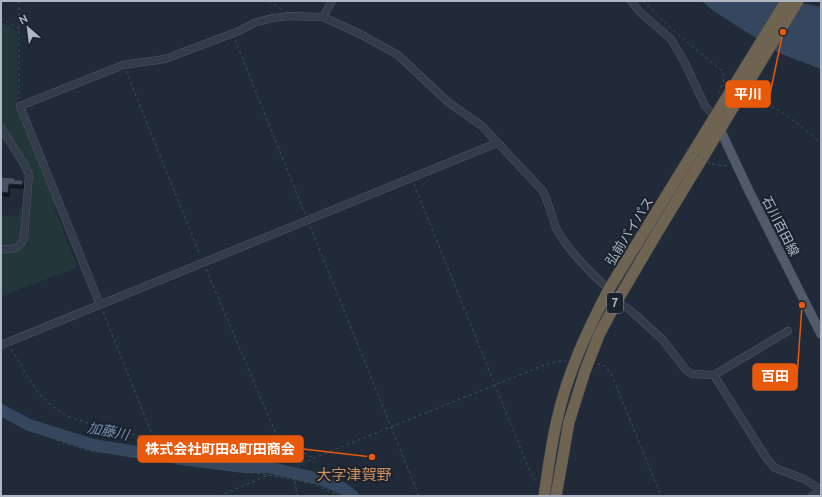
<svg xmlns="http://www.w3.org/2000/svg" width="822" height="497" font-family="Ubuntu,'Noto Sans JP',sans-serif">
<style>
.green{fill:#233639}
.water{fill:#35465f}
.shadow{fill:#0007}
.lines{fill:none;stroke-linecap:round;stroke-linejoin:round}
.river{stroke:#35465f;stroke-width:12}
.building{fill:#475162;stroke:#1c242f}
.minor-casing{stroke:#4f5763;stroke-width:8}
.major-casing{stroke:#3e4652;stroke-width:10}
.highway-casing{stroke:#3f4753;stroke-width:12}
.path{stroke:#3d5254;stroke-width:1;stroke-dasharray:3 3;stroke-linecap:butt}
.minor{stroke:#343c49;stroke-width:7}
.major{stroke:#525b69;stroke-width:9}
.highway{stroke:#6f6351;stroke-width:11}
.path-bridge{stroke:#3d5254;stroke-width:1;stroke-dasharray:3 3;stroke-linecap:butt}
.labels{text-anchor:middle;stroke-width:4;stroke-linejoin:round;paint-order:stroke}
.shield{fill:#1a222d;stroke:#828a97;stroke-width:1}
.shield-label{font-size:12px;font-weight:bold;fill:#afb7c5}
.street-label{font-size:13px;fill:#afb7c5;stroke:#1a222d}
.water-label{font-size:14px;font-style:italic;fill:#778ead;stroke:#1a222d}
.quarter-label{font-size:15px;fill:#d2915d;stroke:#1a222d}
.leader{fill:none;stroke:#e8590c;stroke-width:1.5}
.callout-dot{fill:#e8590c;stroke:#1a222d;stroke-width:1.5}
.callout{fill:#e8590c;stroke:#e8590c;stroke-width:1.5}
.callout-label{font-size:14px;text-anchor:middle;font-weight:bold;fill:#fff}
</style>
<rect width="100%" height="100%" fill="#212a38"/>
<!-- green -->
<path class="green" d="M1 22 17 31V107L57 205 54 207 76 264 75 268 1 297V252C16 252 22 252 29 237L33 176 26 161 1 122Z
M20 207H25L22 239 15 246 1 247V215L17 216H18Z"/>
<!-- water -->
<path class="water" d="M702 1H792L821 7V69L779 53 712 10Z"/>
<!-- shadow -->
<path class="shadow" d="M1 178 15 179 16 181H22L24 185V189L10 188V197L1 196Z"/>
<g class="lines">
<!-- river -->
<path class="river" d="M1 410 29 425 93 445 136 452 156 453 180 459 244 467H267L320 479 344 489 353 496"/>
</g>
<!-- building -->
<path class="building" d="M1 177 15 178V180H23L22 185 9 184 8 193 1 192Z"/>
<g class="lines">
<defs>
<path id="minor" d="M631 1 641 13 671 39 685 63 705 106 709 110 714 118
M323 17 332 1
M1 128 24 164 29 175 24 238C20 249 12 250 1 249
M617 301 630 310 663 340 686 370 692 374 714 375 788 331
M100 305 20 106 123 65 165 59 239 31 254 23 272 18 290 16 323 17 360 34 398 55 448 102 482 126 542 190C549 202 551 215 556 228 566 248 592 275 609 289
M1 345 497 143
M714 375 767 459 775 468 804 479 821 490
M812 496 821 492"/>
<path id="major" d="M718 125 748 189 821 334"/>
<path id="highway" d="M544 496C548 471 551 445 557 420 567 374 587 331 609 289L786 1
M556 496 569 422 585 371 599 335 617 301 657 233 798 1"/>
</defs>
<!-- minor casing -->
<use href="#minor" class="minor-casing"/>
<!-- major casing -->
<use href="#major" class="major-casing"/>
<!-- highway casing -->
<use href="#highway" class="highway-casing"/>
<!-- path -->
<path class="path" d="M19 1V98
M269 1 282 10
M643 1 675 32 721 70C727 81 722 85 717 95
M1 18 19 29
M235 40 305 214
M126 71 200 255
M749 98C779 106 798 124 821 143
M712 164 727 166
M414 184 530 472 536 481H538
M310 226 419 496
M206 269 282 448
M103 312 154 439
M11 349 38 393 51 405 67 416 85 422 154 440 255 442 303 453 314 458
M597 364 603 365 611 373 661 496
M1 416C31 430 60 443 92 451L269 475
M219 496 269 475 310 483 341 496
M298 496C295 487 291 468 302 463 306 461 310 461 314 458L547 364 561 361 565 362"/>
<!-- minor -->
<use href="#minor" class="minor"/>
<!-- major -->
<use href="#major" class="major"/>
<!-- highway -->
<use href="#highway" class="highway"/>
<!-- path-bridge -->
<path class="path-bridge" d="M687 149 712 164"/>
</g>
<g class="labels">
<!-- shield labels -->
<rect class="shield" x="607" y="293" width="16" height="20" rx="3"/>
<g class="shield-label">
<text x="615" y="307">7</text>
</g>
<!-- street labels -->
<g class="street-label">
<text transform="translate(781 226) rotate(63)" y="5">石川百田線</text>
<text transform="translate(629 231) rotate(-58)" y="5">弘前バイパス</text>
</g>
<!-- water labels -->
<g class="water-label">
<text transform="translate(108 431) rotate(11)" y="5">加藤川</text>
</g>
<!-- quarter labels -->
<g class="quarter-label">
<text x="354" y="480">大字津賀野</text>
</g>
</g>
<!-- callouts -->
<path class="leader" d="M783 32L770 94M802 305L797 377M372 457L303 449"/>
<g class="callout-dot">
<circle cx="783" cy="32" r="4"/>
<circle cx="802" cy="305" r="4"/>
<circle cx="372" cy="457" r="4"/>
</g>
<g class="callout">
<rect x="726" y="81" width="44" height="26" rx="4"/>
<rect x="753" y="364" width="44" height="26" rx="4"/>
<rect x="138" y="436" width="165" height="26" rx="4"/>
</g>
<g class="callout-label">
<text x="748" y="99">平川</text>
<text x="775" y="381">百田</text>
<text x="220" y="454">株式会社町田&amp;町田商会</text>
</g>
<!-- border -->
<rect width="822" height="497" fill="none" stroke="#afb7c5" stroke-width="4"/>
<!-- north arrow -->
<g transform="translate(28 28) rotate(332)" stroke="#1a222d" stroke-width="3" paint-order="stroke">
<path d="M0-3L7 15L0 10L-7 15Z" fill="#afb7c5"/>
<text y="-6" font-size="11" font-weight="bold" text-anchor="middle" fill="#afb7c5">N</text>
</g>
</svg>
